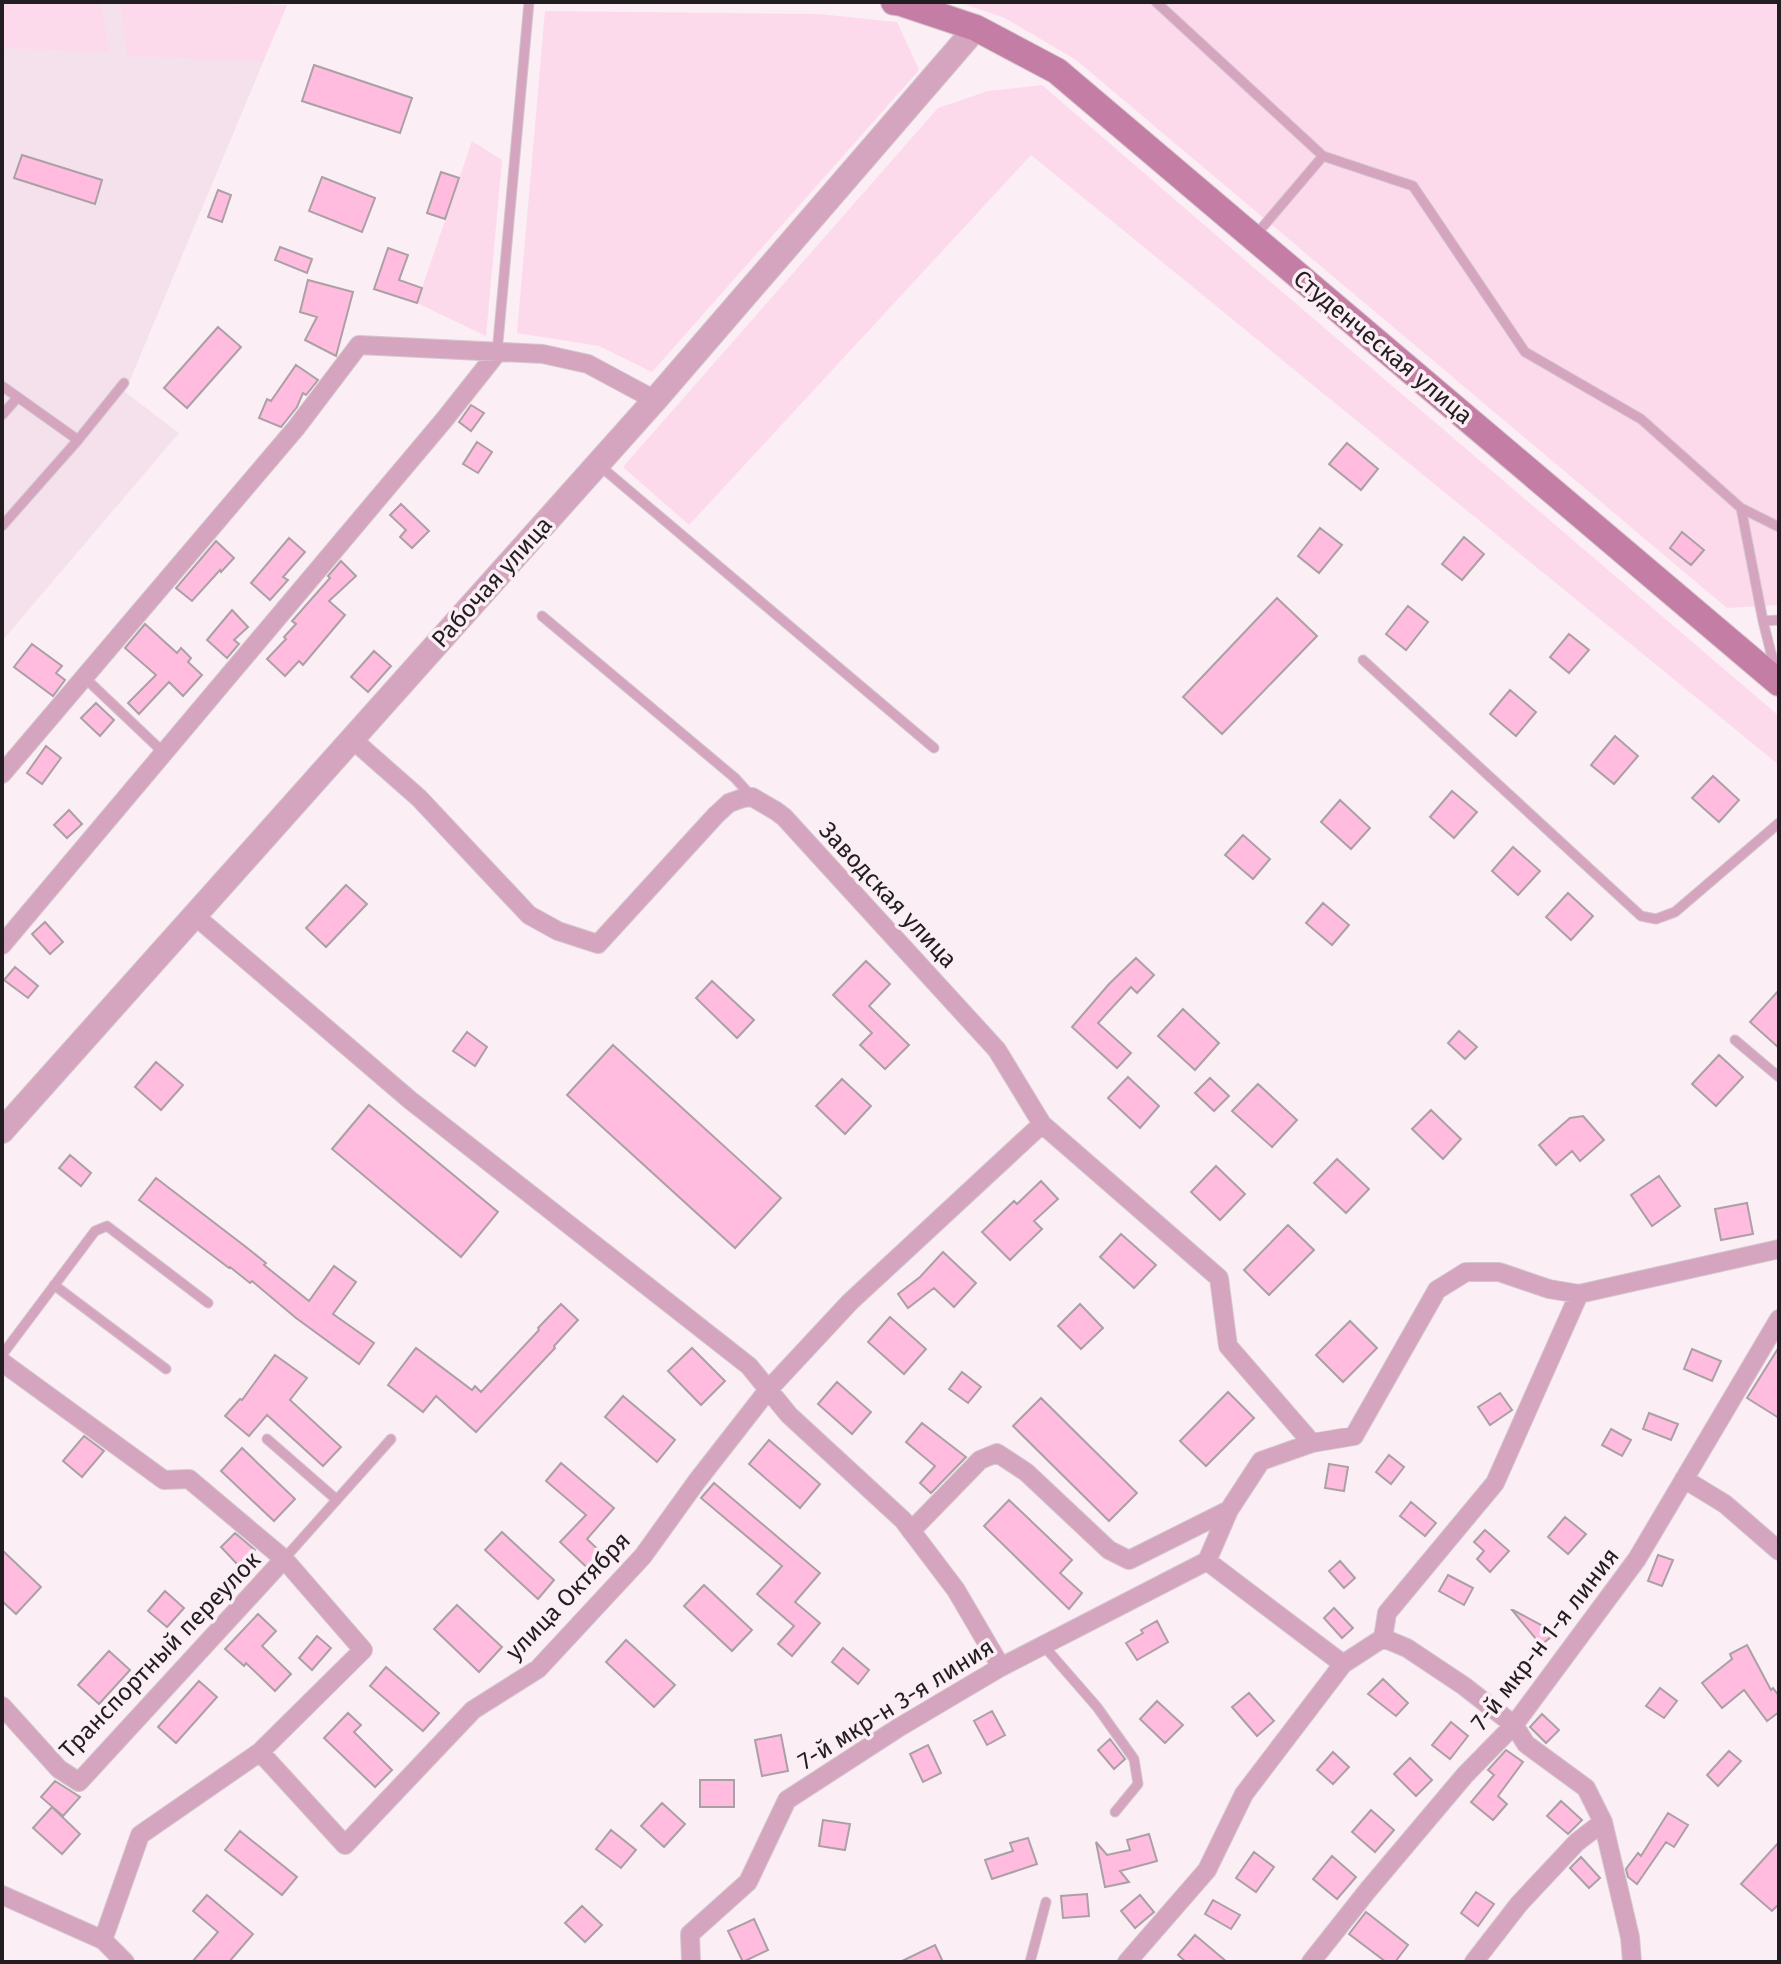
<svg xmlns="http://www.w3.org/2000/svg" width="1781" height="1964" font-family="'Fira Sans',sans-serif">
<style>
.built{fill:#f5e1eb}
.green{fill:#fcdaeb}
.building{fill:#ffbcdf;stroke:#aba0a5;stroke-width:2}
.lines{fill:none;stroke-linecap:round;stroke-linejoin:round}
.service-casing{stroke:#d4c8ce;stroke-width:11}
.minor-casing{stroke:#d4c8ce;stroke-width:20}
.tertiary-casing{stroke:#d4c8ce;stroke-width:26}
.secondary-casing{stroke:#d4c8ce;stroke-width:28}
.service{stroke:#d5a4be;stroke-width:9}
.minor{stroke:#d5a4be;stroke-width:18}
.tertiary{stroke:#d5a4be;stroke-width:24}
.secondary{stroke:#c47da4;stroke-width:26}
.labels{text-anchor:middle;stroke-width:7;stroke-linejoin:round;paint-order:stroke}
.street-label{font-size:24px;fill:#221d20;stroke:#fbeef4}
</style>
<rect width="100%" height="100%" fill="#fbeef4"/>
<!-- built -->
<path class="built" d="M2 2 287 5 125 392 179 433 2 641Z"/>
<!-- green -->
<path class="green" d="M2 2 101 3 109 52 2 48Z
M958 2H1779V605L1727 608 1076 60 1005 18Z
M120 3 287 5 263 61 127 56Z
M545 11 819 14 897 22 919 70 652 372 599 346 517 333Z
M1042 85 1239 255 1779 716V765L1031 155 689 525 623 467 938 108 988 91Z
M472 141 502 160 486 336 417 303Z"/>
<!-- building -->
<path class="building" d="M314 65 412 98 400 133 302 101Z
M22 155 102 180 95 204 14 178Z
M441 172 459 178 445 219 427 213Z
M322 177 375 198 362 232 309 211Z
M218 190 231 195 222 222 208 217Z
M280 247 312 259 307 273 275 260Z
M388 248 408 255 399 280 422 288 417 303 374 289Z
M308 280 353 292 336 356 305 340 317 317 300 312Z
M218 327 241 347 187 408 164 388Z
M296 365 318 380 306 395 303 393 297 407 281 427 259 418 267 399 271 401Z
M471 405 484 413 471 431 459 422Z
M477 442 492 452 478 473 463 464Z
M1347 443 1378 469 1361 490 1329 464Z
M401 504 429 531 412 548 400 537 406 530 390 515Z
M1320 528 1342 545 1319 573 1298 556Z
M1682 532 1704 550 1691 565 1670 548Z
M1464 537 1484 554 1462 580 1442 564Z
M289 538 305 552 283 577 288 580 270 600 251 583Z
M216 541 234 558 221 572 220 570 192 601 176 588Z
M341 561 356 576 329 601 345 615 303 665 299 661 285 676 267 659 286 639 284 637 296 624 292 621 330 578 328 576Z
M1277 598 1317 636 1222 734 1183 697Z
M1408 606 1428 622 1406 650 1386 634Z
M232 610 248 627 234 640 239 644 227 658 207 640Z
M145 624 177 653 181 648 191 658 188 662 202 675 183 696 169 682 139 714 128 703 156 675 125 648Z
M1569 634 1589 650 1569 673 1550 657Z
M32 644 62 666 56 673 65 680 53 696 14 667Z
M374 651 391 666 368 692 351 677Z
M1510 690 1536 712 1516 736 1490 714Z
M96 703 114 720 100 736 81 718Z
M1615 736 1638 756 1614 784 1591 765Z
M46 746 61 758 42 784 27 773Z
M1713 776 1739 800 1719 822 1692 798Z
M1452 791 1477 812 1454 838 1430 817Z
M1340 800 1370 828 1351 849 1321 822Z
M69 810 82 824 67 838 54 825Z
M1243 835 1270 859 1253 879 1225 855Z
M1513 847 1540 871 1518 895 1492 871Z
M346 885 367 904 326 947 306 928Z
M1568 893 1593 916 1571 940 1546 917Z
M1323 903 1349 925 1332 945 1306 923Z
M45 922 63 942 50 954 32 934Z
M1136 958 1154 975 1137 993 1131 987 1098 1023 1131 1053 1117 1068 1072 1027 1109 984Z
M866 961 890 984 869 1006 909 1045 885 1069 860 1045 872 1033 833 995Z
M15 967 38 986 28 998 4 980Z
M712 981 754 1020 737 1038 696 998Z
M1779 990V1048L1750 1022Z
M1183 1009 1219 1043 1195 1070 1158 1036Z
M1459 1031 1477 1047 1465 1059 1448 1043Z
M467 1032 487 1047 475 1066 453 1051Z
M613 1045 781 1198 735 1248 567 1095Z
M1719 1055 1743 1077 1716 1106 1692 1084Z
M156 1062 183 1085 161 1110 135 1087Z
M1128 1077 1159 1106 1140 1128 1108 1098Z
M1210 1078 1229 1096 1214 1111 1195 1093Z
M842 1079 871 1106 845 1134 816 1106Z
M1258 1084 1297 1120 1272 1147 1232 1111Z
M369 1105 498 1212 461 1257 332 1149Z
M1431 1110 1461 1139 1443 1159 1412 1129Z
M1583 1116 1604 1140 1580 1161 1572 1151 1556 1165 1539 1145 1570 1118Z
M70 1155 91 1173 81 1186 59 1168Z
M1337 1159 1369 1189 1346 1213 1314 1183Z
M1216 1166 1245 1194 1220 1220 1191 1192Z
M1659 1176 1680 1206 1652 1226 1631 1195Z
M156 1178 246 1247 266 1263 264 1265 309 1301 334 1266 356 1282 333 1314 374 1343 359 1364 296 1318 252 1281 250 1283 230 1267 229 1268 139 1200Z
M1041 1181 1058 1199 1034 1221 1042 1229 1010 1260 982 1232 1014 1201 1017 1204Z
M1747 1203 1753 1234 1721 1240 1715 1209Z
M1288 1225 1314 1250 1269 1295 1244 1270Z
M1121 1234 1156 1265 1134 1288 1100 1257Z
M943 1252 976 1283 954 1307 934 1288 908 1308 898 1294 920 1277Z
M561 1304 578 1320 554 1346 555 1348 476 1432 436 1396 423 1412 388 1385 416 1348 472 1390 475 1386 481 1392 539 1330 538 1328Z
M1080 1304 1103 1328 1081 1349 1058 1326Z
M890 1317 926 1349 904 1374 868 1342Z
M1350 1321 1377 1348 1343 1382 1316 1355Z
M1779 1347V1418L1747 1398Z
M692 1348 725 1381 701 1405 668 1371Z
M1692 1349 1721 1361 1712 1381 1684 1369Z
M275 1355 307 1378 290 1400 341 1447 323 1466 267 1415 249 1436 225 1416 240 1399 242 1400Z
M962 1372 981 1387 968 1403 949 1389Z
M837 1382 871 1412 852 1434 818 1404Z
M1228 1392 1254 1418 1206 1466 1180 1441Z
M1500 1393 1512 1410 1490 1425 1478 1407Z
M623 1396 675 1440 657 1462 605 1417Z
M1041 1398 1137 1493 1109 1521 1013 1426Z
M1649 1413 1678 1424 1671 1440 1643 1429Z
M922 1423 966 1457 931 1493 920 1483 935 1466 906 1442Z
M1611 1429 1631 1440 1622 1456 1602 1445Z
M84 1436 104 1451 82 1477 63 1461Z
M769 1440 820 1484 800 1508 749 1464Z
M242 1448 295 1499 274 1521 221 1471Z
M1389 1455 1404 1467 1391 1484 1376 1472Z
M561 1463 614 1508 587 1539 609 1560 595 1575 560 1542 586 1515 546 1481Z
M1329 1464 1348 1467 1344 1491 1325 1488Z
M714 1483 820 1573 795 1602 820 1623 792 1656 778 1644 794 1626 757 1594 782 1566 701 1498Z
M1009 1500 1072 1560 1060 1573 1082 1593 1069 1609 984 1526Z
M1411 1502 1436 1523 1425 1536 1400 1516Z
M1565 1517 1586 1534 1568 1554 1548 1537Z
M1485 1530 1509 1551 1490 1572 1477 1559 1484 1551 1474 1542Z
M502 1532 554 1580 538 1599 485 1550Z
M235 1533 255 1550 239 1566 221 1547Z
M2 1550 41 1587 16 1614 2 1601Z
M1658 1555 1673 1560 1662 1586 1648 1581Z
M1340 1561 1355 1578 1344 1588 1329 1571Z
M1448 1575 1473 1588 1464 1605 1439 1591Z
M704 1585 752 1630 732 1651 684 1606Z
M165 1591 184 1608 167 1627 148 1611Z
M457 1605 502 1647 479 1672 434 1629Z
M1334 1608 1353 1628 1342 1638 1324 1618Z
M1512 1610H1513L1556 1633 1541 1645Z
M258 1614 276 1631 262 1646 291 1674 275 1691 246 1663 244 1666 225 1649Z
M1157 1621 1168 1642 1137 1660 1126 1643 1143 1633 1141 1630Z
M317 1636 331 1648 312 1670 299 1658Z
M626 1640 675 1685 654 1707 606 1662Z
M1747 1645 1771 1690 1773 1688 1779 1696V1712L1767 1721 1744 1690 1722 1708 1702 1683 1732 1659 1730 1654Z
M843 1648 869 1670 858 1684 832 1662Z
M109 1651 130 1670 99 1704 78 1685Z
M386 1667 439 1713 423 1731 370 1686Z
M1383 1679 1408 1703 1396 1716 1368 1694Z
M199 1681 217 1697 176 1743 158 1727Z
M1660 1688 1677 1701 1664 1718 1646 1706Z
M1249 1693 1274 1721 1257 1736 1232 1707Z
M1157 1701 1183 1725 1165 1743 1140 1719Z
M992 1711 1005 1735 987 1745 974 1721Z
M348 1713 361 1725 354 1732 392 1770 375 1787 324 1738Z
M1542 1714 1559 1730 1546 1743 1530 1727Z
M1451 1722 1468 1736 1450 1759 1432 1745Z
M781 1735 788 1771 762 1776 755 1740Z
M1110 1739 1125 1759 1114 1769 1098 1750Z
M928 1745 941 1773 923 1782 910 1754Z
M1506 1750 1523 1762 1498 1796 1507 1804 1493 1820 1471 1802 1494 1775 1488 1770Z
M1729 1751 1741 1761 1718 1786 1707 1775Z
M1333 1752 1349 1767 1333 1784 1317 1770Z
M1410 1758 1432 1780 1416 1796 1394 1774Z
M700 1780H734V1807H700Z
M55 1781 80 1797 63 1816 41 1797Z
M1561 1801 1582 1820 1568 1834 1547 1816Z
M662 1803 685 1824 664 1847 641 1826Z
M52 1807 80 1834 62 1854 33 1828Z
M1371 1810 1394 1830 1375 1852 1352 1832Z
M1668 1813 1688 1825 1674 1847 1666 1842 1637 1884 1628 1877 1626 1869 1638 1853 1641 1856Z
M823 1820 850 1824 845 1850 819 1846Z
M611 1830 636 1850 621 1868 596 1849Z
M240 1831 297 1877 282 1895 225 1850Z
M1149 1834 1157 1861 1120 1871 1129 1882 1105 1887 1096 1842 1107 1855 1130 1850 1127 1840Z
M1028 1838 1037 1864 992 1879 985 1860 1013 1851 1010 1843Z
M1779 1842V1904L1772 1911 1741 1884Z
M1254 1852 1274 1867 1256 1892 1236 1878Z
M1332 1856 1356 1877 1337 1899 1313 1879Z
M1581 1857 1600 1878 1589 1888 1570 1868Z
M1476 1892 1494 1904 1478 1926 1461 1913Z
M1087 1894 1089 1916 1063 1918 1061 1896Z
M207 1895 253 1934 229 1962H192L218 1932 193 1911Z
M1140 1895 1154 1912 1135 1928 1121 1911Z
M1213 1900 1240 1915 1231 1929 1205 1914Z
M582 1906 602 1925 585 1942 565 1923Z
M1366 1912 1408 1945 1395 1962H1386L1349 1934Z
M754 1919 768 1950 743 1962 728 1931Z
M1195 1935 1227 1962H1186L1178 1955Z
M935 1945 943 1962H900Z"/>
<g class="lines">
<defs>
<path id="service" d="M1156 2 1323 156 1413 186 1525 352 1641 419 1741 508 1779 527
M1255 236 1323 156
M497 353 529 2
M2 386 78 440 2 526
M2 415 18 397
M78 440 124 383
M600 466 934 748
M1741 508 1763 621 1776 673
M542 616 735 778 751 796
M1763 621 1779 620
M1363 660 1641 916 1656 919 1675 912 1779 823
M84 677 164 753
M1735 1040 1779 1077
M54 1285 166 1369
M2 1355 95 1231 107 1226 208 1303
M267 1439 337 1500
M284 1559 391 1439
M1043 1645 1097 1707 1134 1759 1138 1784 1115 1812
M1030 1962 1046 1902"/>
<path id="minor" d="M352 739 419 798 529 915 558 931 598 944 716 815 729 803 743 798 752 797 776 811 784 817 997 1050 1042 1124 1219 1278 1228 1346 1312 1443
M2 774 296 428 359 345 543 354 588 364 655 400
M194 915 410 1100 749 1366 789 1415 903 1520 956 1590 1001 1667
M2 945 444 420 497 353
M2 1362 164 1480 189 1479 284 1559 363 1650 260 1752
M1684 1479 1725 1504 1779 1551
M911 1531 980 1460 997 1453 1026 1472 1109 1550 1129 1560 1229 1510
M1207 1561 1229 1510 1261 1461 1312 1443 1354 1436 1437 1290 1466 1272H1499L1549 1289 1579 1294 1779 1249
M1207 1561 1343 1664
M1383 1638 1407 1648 1464 1686 1514 1725 1526 1744 1586 1788 1603 1822 1630 1937 1632 1962
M2 1706 59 1769 79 1782 284 1559
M2 1895 103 1940 125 1962
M103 1940 140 1835 260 1752 345 1845 473 1710 538 1669 643 1556 697 1481 768 1390 850 1302 1042 1124
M691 1962 690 1934 748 1882 787 1800 898 1728 1001 1667 1207 1561
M1127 1962 1207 1870 1244 1794 1343 1664 1383 1638 1387 1613 1495 1483 1579 1294
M1311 1962 1368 1890 1465 1775 1514 1725 1637 1559 1779 1319
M1474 1962 1519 1904 1577 1842 1603 1822"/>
<path id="tertiary" d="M2 1131 655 400 976 28"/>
<path id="secondary" d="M894 2 901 3 976 28 1057 71 1779 683"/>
</defs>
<!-- service casing -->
<use href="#service" class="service-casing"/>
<!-- minor casing -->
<use href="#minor" class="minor-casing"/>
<!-- tertiary casing -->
<use href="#tertiary" class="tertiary-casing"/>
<!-- secondary casing -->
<use href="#secondary" class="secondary-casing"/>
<!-- service -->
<use href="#service" class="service"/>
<!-- minor -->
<use href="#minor" class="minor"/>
<!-- tertiary -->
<use href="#tertiary" class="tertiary"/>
<!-- secondary -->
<use href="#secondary" class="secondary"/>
</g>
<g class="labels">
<!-- street labels -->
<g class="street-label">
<text transform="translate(1383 347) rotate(40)" y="8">Студенческая улица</text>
<text transform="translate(492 582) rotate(-48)" y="8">Рабочая улица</text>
<text transform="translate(888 895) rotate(47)" y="8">Заводская улица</text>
<text transform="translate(568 1596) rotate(-46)" y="8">улица Октября</text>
<text transform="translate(1545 1639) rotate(-52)" y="8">7-й мкр-н 1-я линия</text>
<text transform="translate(160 1655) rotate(-46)" y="8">Транспортный переулок</text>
<text transform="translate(896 1704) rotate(-32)" y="8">7-й мкр-н 3-я линия</text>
</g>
</g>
<!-- border -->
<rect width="1781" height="1964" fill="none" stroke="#221d20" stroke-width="8"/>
</svg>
